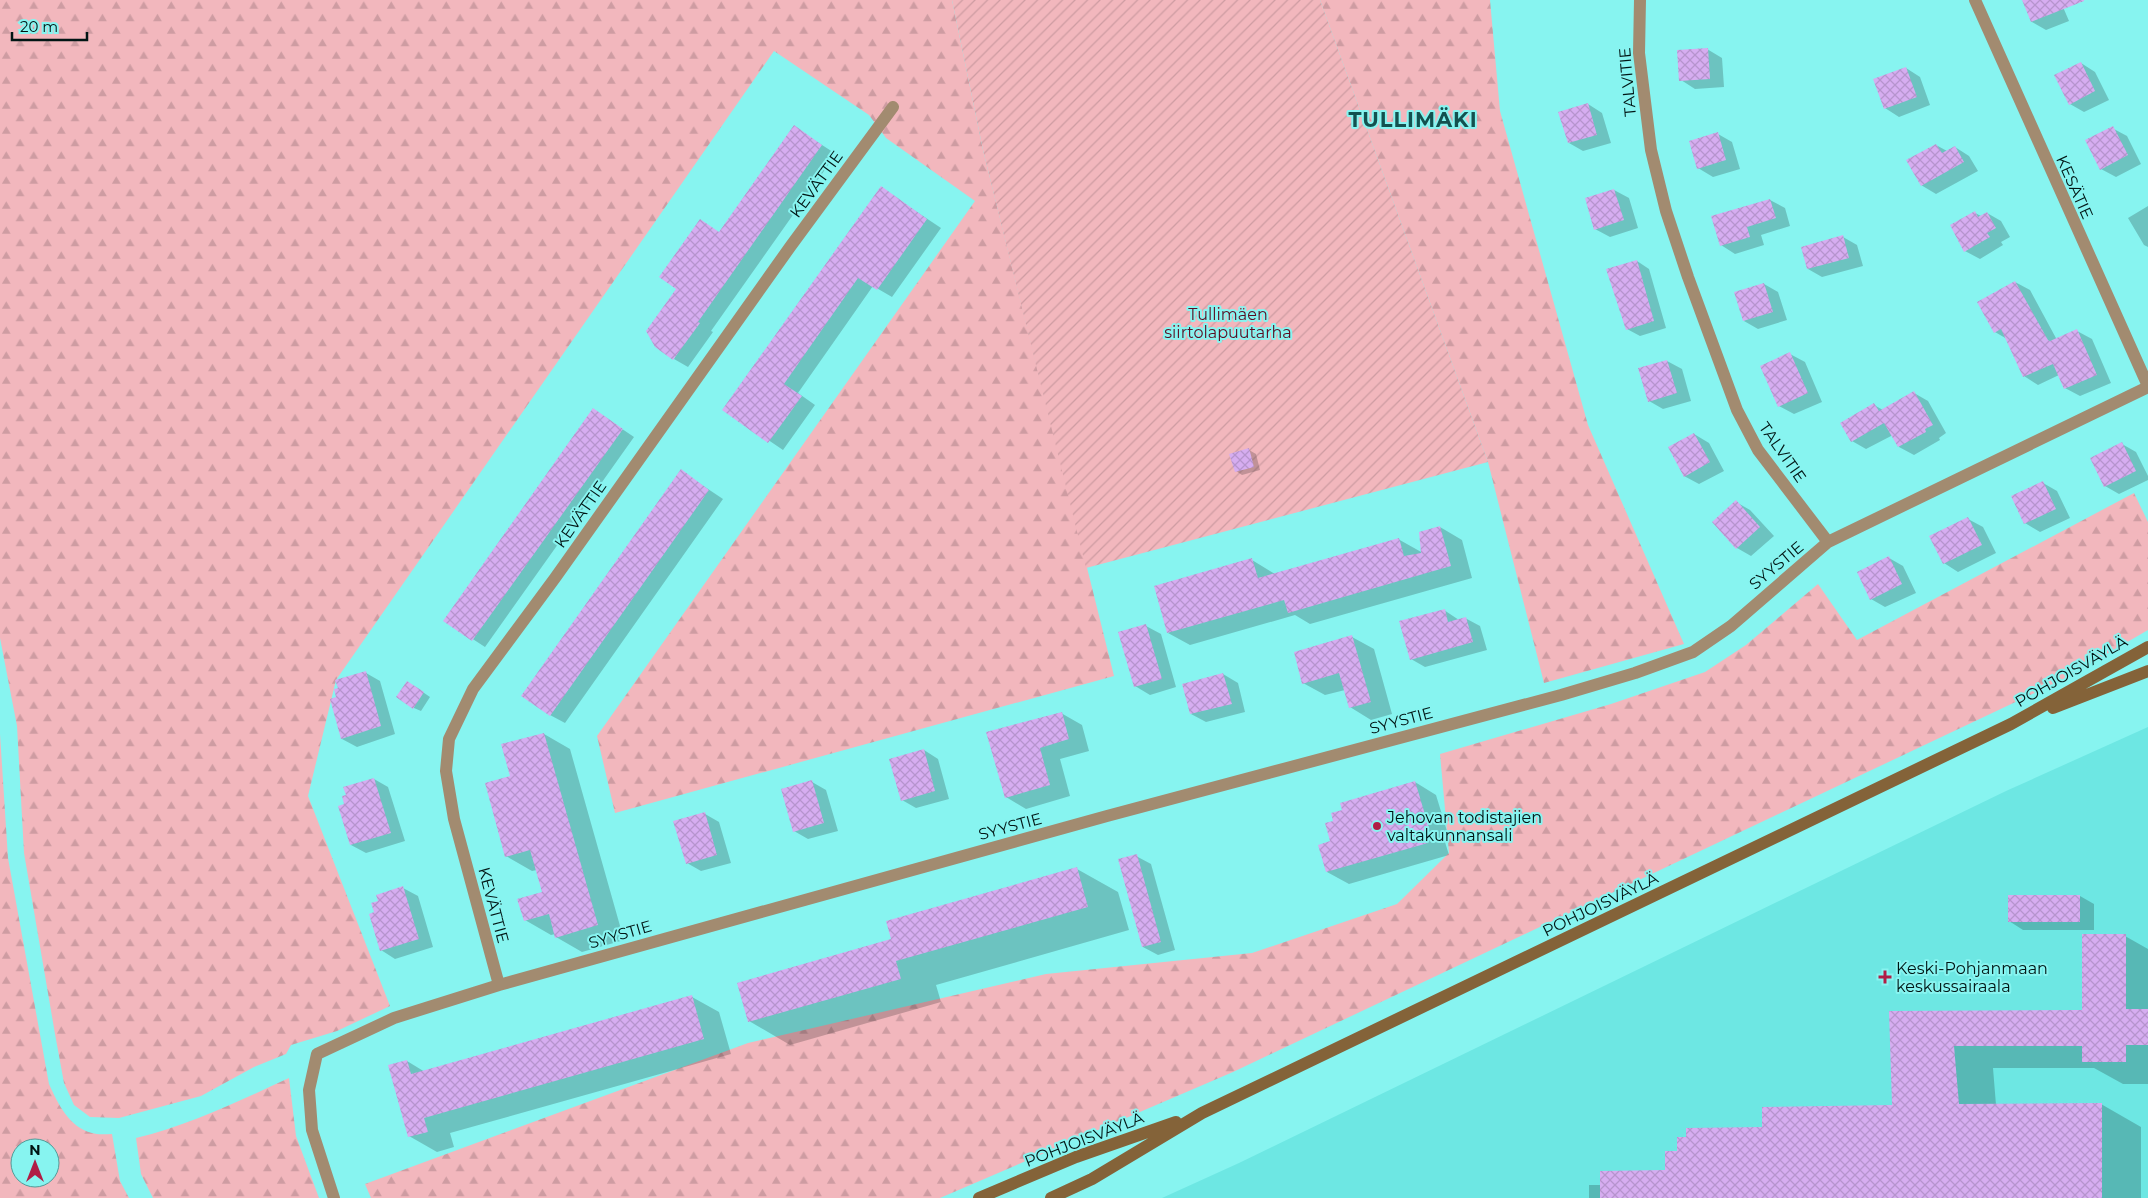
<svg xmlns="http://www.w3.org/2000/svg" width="2148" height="1198" font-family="Montserrat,sans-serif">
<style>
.built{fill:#6de7e3}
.forest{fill:url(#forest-firs);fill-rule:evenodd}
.garden{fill:url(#garden-furrows)}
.shadow{fill:#0003}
.building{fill:url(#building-cross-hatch)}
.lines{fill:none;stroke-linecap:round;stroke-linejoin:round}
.minor{stroke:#a28b70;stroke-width:12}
.secondary{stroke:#846339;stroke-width:12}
.poi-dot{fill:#b01d45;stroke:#87f4f0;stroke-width:2}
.labels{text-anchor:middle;stroke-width:4;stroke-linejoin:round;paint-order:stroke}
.street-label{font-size:16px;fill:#001514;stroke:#87f4f0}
.park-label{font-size:16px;fill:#5b0d22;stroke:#87f4f0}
.poi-label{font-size:16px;fill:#001514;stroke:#87f4f0;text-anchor:start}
.district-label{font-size:21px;font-weight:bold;letter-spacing:1px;fill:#13514f;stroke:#87f4f0}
</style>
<defs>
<pattern id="forest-firs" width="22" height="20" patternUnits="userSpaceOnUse" patternTransform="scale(1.25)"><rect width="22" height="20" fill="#f2b7bd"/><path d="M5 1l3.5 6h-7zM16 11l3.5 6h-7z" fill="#ce9ca2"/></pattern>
<pattern id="garden-furrows" width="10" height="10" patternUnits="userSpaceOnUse" patternTransform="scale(1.25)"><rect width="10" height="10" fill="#f2b7bd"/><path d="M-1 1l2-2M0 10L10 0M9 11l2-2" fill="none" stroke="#ce9ca2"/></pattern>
<pattern id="building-cross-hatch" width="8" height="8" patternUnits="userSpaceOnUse" patternTransform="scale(1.25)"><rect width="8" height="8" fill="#d6adf0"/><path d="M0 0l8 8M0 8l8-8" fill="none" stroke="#b694cd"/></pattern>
</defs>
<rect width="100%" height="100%" fill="#87f4f0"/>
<!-- built -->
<path class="built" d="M2148 727V1198H1162L1239 1163 2006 791Z"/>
<!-- forest -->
<path class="forest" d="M0 0H952L983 150 1114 676 615 813 597 736 975 201 886 138 869 115 774 51 336 680 308 796 390 1006 337 1031 291 1045 286 1054 254 1067 201 1096 119 1118 90 1117 74 1105 64 1083 55 1034 24 853 17 726 0 638Z
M1320 0H1490L1500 111 1588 425 1684 644 1544 683 1488 462Z
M2134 493 2148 522V630L2062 680 1233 1072 940 1198H371L365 1184 748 1043 1046 974 1252 953 1397 904 1449 853 1440 754 1611 704 1705 672 1746 645 1818 584 1857 640Z
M0 734 8 858 49 1084C58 1104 69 1127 92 1133 98 1135 106 1134 112 1134L120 1181 129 1198H0ZM20 1148H50V1178H20Z
M289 1078 296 1136 319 1198H153L141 1174 136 1138C190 1125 239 1101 289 1078Z"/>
<!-- garden -->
<path class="garden" d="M952 0H1320L1488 462 1086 568 983 150Z"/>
<!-- shadow -->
<path class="shadow" d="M2023 0H2060L2069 21 2046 30 2032 22Z
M1707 49 1722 58 1724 87 1695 89 1681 80Z
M2081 63 2095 72 2109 100 2084 112 2070 104Z
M1906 68 1920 77 1930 105 1899 117 1885 108Z
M1588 104 1602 113 1611 143 1583 151 1569 143Z
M794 127 836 154 711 331 713 332 688 367 674 359Z
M2112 128 2127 136 2141 164 2116 177 2101 169Z
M1718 134 1732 142 1740 169 1713 177 1698 168Z
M1936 145 1947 151 1955 147 1969 156 1978 171 1936 194 1921 185Z
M881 188 941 228 892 297 873 286 798 393 815 405 783 450 724 410Z
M1614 190 1629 198 1638 228 1610 237 1595 229Z
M1770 200 1785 208 1790 226 1761 235 1764 245 1735 254 1721 245Z
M2148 206V247L2144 245 2128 218Z
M1975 213 1981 216 1987 213 2001 221 2010 237 2001 242 2003 245 1980 259 1965 251Z
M1843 237 1857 245 1863 266 1822 277 1808 269Z
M1637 261 1649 269 1666 328 1640 336 1627 329Z
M2015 282 2030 290 2057 340 2077 331 2092 339 2111 383 2080 396 2065 388 2059 375 2038 385 2024 376 2007 339 1995 332Z
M1764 284 1778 292 1787 320 1758 329 1744 321Z
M1790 354 1805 362 1822 402 1794 414 1779 406Z
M1667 361 1682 369 1691 401 1663 409 1649 401Z
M1914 393 1928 401 1946 433 1939 438 1940 440 1914 455 1899 447 1893 435 1866 449 1852 441 1874 405 1883 410Z
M594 410 634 437 485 647 445 621Z
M1694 434 1709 443 1724 471 1699 484 1684 476Z
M2122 444 2136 452 2148 476V480L2119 494 2105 486Z
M1249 450 1256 454 1260 470 1242 475 1236 471Z
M681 471 723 499 565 723 550 715Z
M2043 483 2057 491 2070 518 2040 532 2025 523 2013 496Z
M1736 502 1750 510 1774 536 1751 556 1737 548Z
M1968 519 1983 527 1996 553 1958 572 1944 563Z
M1440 527 1462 540 1472 578 1310 624 1295 615 1190 645 1168 633 1252 560 1275 574 1398 539 1423 553Z
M1889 558 1903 566 1916 593 1885 607 1871 599Z
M1444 610 1459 620 1465 618 1480 626 1487 650 1425 667 1411 659Z
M1146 626 1161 634 1176 687 1150 695 1135 686Z
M1352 637 1374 649 1392 714 1371 720 1350 707 1345 690 1325 695 1303 683Z
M366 673 380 681 395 734 357 747 342 739 332 700 338 698Z
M1223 674 1238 683 1245 712 1206 722 1191 714Z
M414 686 430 697 421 711 414 708Z
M1061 713 1082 725 1089 751 1060 759 1070 796 1026 809 1006 797Z
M544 734 570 749 624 940 582 952 556 937 555 934 551 935 525 920 544 893 537 870 532 871 506 856 511 777Z
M924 750 938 759 949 799 916 808 902 800Z
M374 779 388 787 405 841 366 853 351 845 340 807 346 805Z
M812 782 826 790 838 831 808 839 794 831Z
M1415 782 1436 795 1450 841 1445 842 1449 855 1349 884 1327 872 1319 846 1332 842 1334 822Z
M705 814 719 822 731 863 701 871 687 863Z
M1136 856 1151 864 1175 950 1158 955 1143 947Z
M1077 869 1118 892 1129 930 936 985 941 1002 790 1045 749 1021 893 940Z
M403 888 418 896 433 947 395 959 381 950 375 913Z
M2080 896 2094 904V930H2023L2009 921Z
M2125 936 2148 949V1084H2123L2094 1068H1993L1996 1105 2101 1104 2141 1127V1198H1589V1185H1601L1667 1171 1687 1138 1763 1128 1893 1106 1891 1012 2084 1011Z
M692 997 719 1012 731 1054 450 1133 454 1147 437 1152 409 1136 407 1061 425 1072Z"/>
<!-- building -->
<path class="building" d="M2022 0H2084V1L2031 22Z
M1708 48 1710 79 1679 81 1677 50Z
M2081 62 2095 91 2069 105 2054 75Z
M1906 67 1917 97 1884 109 1873 79Z
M1588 103 1597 135 1568 143 1558 112Z
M794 125 822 145 698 322 700 323 673 360 655 347 646 331 676 289 659 277 700 219 719 232Z
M2113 126 2128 155 2100 170 2085 140Z
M1718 132 1726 160 1697 169 1689 141Z
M1936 144 1942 153 1955 146 1964 162 1921 186 1906 160Z
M881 186 927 219 877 290 858 278 784 384 802 396 768 443 722 410Z
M1614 189 1624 220 1594 230 1585 198Z
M1770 199 1776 218 1747 227 1750 237 1720 246 1711 216Z
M1975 211 1978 217 1987 212 1996 228 1987 233 1990 237 1964 252 1950 225Z
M1843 235 1849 258 1807 269 1801 247Z
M1637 260 1654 321 1626 330 1606 269Z
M2015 281 2048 340 2050 341 2077 329 2097 375 2064 389 2053 364 2023 377 2001 329 1994 333 1977 302Z
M1764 283 1773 312 1743 321 1734 292Z
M1790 352 1808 393 1778 407 1760 366Z
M1667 360 1677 393 1648 402 1638 368Z
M1914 391 1933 425 1925 429 1926 432 1898 447 1884 423 1851 442 1840 423 1874 403 1879 411Z
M593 408 623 429 472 641 443 621Z
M1694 433 1710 462 1684 477 1668 447Z
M2122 442 2136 471 2104 487 2090 458Z
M1249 448 1254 467 1235 472 1229 454Z
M681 469 709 490 550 716 521 696Z
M2043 481 2056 509 2024 524 2011 496Z
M1736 500 1760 527 1736 549 1712 522Z
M1968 517 1982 545 1943 564 1929 536Z
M1440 526 1451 566 1288 613 1284 600 1167 633 1154 586 1252 558 1258 578 1399 538 1404 556 1421 553 1419 532Z
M1889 556 1902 584 1870 600 1857 572Z
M1445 609 1448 622 1466 617 1473 642 1410 660 1399 621Z
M1146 624 1162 679 1134 687 1118 632Z
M1352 635 1371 702 1349 708 1339 673 1302 684 1294 652Z
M366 671 381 726 341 739 330 699 336 697 334 689 338 688 335 680Z
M1223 673 1232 704 1190 714 1182 684Z
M407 681 424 692 413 709 396 697Z
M1062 712 1069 739 1040 748 1050 785 1005 798 986 732Z
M544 733 598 925 555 938 549 914 524 921 517 899 542 892 530 850 505 857 485 783 510 776 501 744Z
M924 749 935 791 901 801 889 759Z
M374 778 391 833 350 845 338 806 344 804 342 796 346 795 343 787Z
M812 780 824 823 793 832 781 789Z
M1415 781 1429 828 1424 830 1428 843 1326 872 1318 845 1330 841 1325 823 1333 821 1331 813 1342 810 1340 803Z
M705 812 717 855 686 864 673 821Z
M1137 854 1161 942 1142 947 1118 859Z
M1077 867 1088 907 896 961 901 979 748 1022 737 983 891 939 886 921Z
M403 886 419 939 380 951 369 914 374 912 371 903 378 901 376 895Z
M2008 895H2080V922H2008Z
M2082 934H2126V1009H2148V1045H2126V1062H2082V1046H1954L1959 1104 2102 1103V1198H1600V1171L1665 1170V1151H1677V1137H1686V1128L1762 1127V1107L1892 1105 1889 1011 2082 1010Z
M692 995 704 1039 424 1118 428 1132 408 1137 388 1065 407 1060 411 1074Z"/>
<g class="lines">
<!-- minor -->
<path class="minor" d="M1640 0 1639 53 1651 150 1666 211 1688 277 1737 410 1758 450 1828 542
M1975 0 2148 386
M499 985 454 819 446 771 449 739 473 689 555 578 790 247 893 107
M334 1198 312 1130 309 1090 317 1054 394 1018 499 985 1107 816 1561 695 1635 673 1693 652 1731 626 1828 542 2148 387"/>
<!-- secondary -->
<path class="secondary" d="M2053 708 2148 671
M979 1198 1076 1157 1176 1122
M1051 1198 1092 1179 1202 1113 2011 724 2148 647"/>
</g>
<!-- markers -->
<g class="poi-dot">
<circle cx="1377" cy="826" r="5"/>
<path d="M1882.5 969.5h5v5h5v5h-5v5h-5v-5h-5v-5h5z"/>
</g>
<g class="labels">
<!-- street labels -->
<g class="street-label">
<text transform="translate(1627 82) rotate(-95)" y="6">TALVITIE</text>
<text transform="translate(816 184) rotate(-54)" y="6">KEVÄTTIE</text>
<text transform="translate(2075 187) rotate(66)" y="6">KESÄTIE</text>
<text transform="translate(1783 452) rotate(55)" y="6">TALVITIE</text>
<text transform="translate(580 514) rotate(-55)" y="6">KEVÄTTIE</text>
<text transform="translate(1776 565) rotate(-40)" y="6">SYYSTIE</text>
<text transform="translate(2071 671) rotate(-30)" y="6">POHJOISVÄYLÄ</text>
<text transform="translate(1401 720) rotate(-15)" y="6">SYYSTIE</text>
<text transform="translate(1010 826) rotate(-15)" y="6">SYYSTIE</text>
<text transform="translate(1600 904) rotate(-26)" y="6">POHJOISVÄYLÄ</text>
<text transform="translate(494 905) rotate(75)" y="6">KEVÄTTIE</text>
<text transform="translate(620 934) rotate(-16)" y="6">SYYSTIE</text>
<text transform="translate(1084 1139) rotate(-21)" y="6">POHJOISVÄYLÄ</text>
</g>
<!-- park labels -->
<g class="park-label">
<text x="1228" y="320">Tullimäen<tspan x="1228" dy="18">siirtolapuutarha</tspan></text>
</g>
<!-- poi labels -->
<g class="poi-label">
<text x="1387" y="823">Jehovan todistajien<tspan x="1387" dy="18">valtakunnansali</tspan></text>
<text x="1896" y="974">Keski-Pohjanmaan<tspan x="1896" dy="18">keskussairaala</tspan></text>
</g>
<!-- district labels -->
<g class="district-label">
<text x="1413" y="127">TULLIMÄKI</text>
</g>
</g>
<!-- north arrow -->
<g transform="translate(35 1163)"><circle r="24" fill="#87f4f0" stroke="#519b98"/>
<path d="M0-4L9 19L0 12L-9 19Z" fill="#b01d45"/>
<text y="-8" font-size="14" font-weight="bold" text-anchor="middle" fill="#001514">N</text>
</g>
<!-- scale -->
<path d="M12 32v8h75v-8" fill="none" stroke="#001514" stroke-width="2.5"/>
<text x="20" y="32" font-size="15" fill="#001514" stroke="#87f4f0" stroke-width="4" paint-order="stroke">20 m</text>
</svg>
